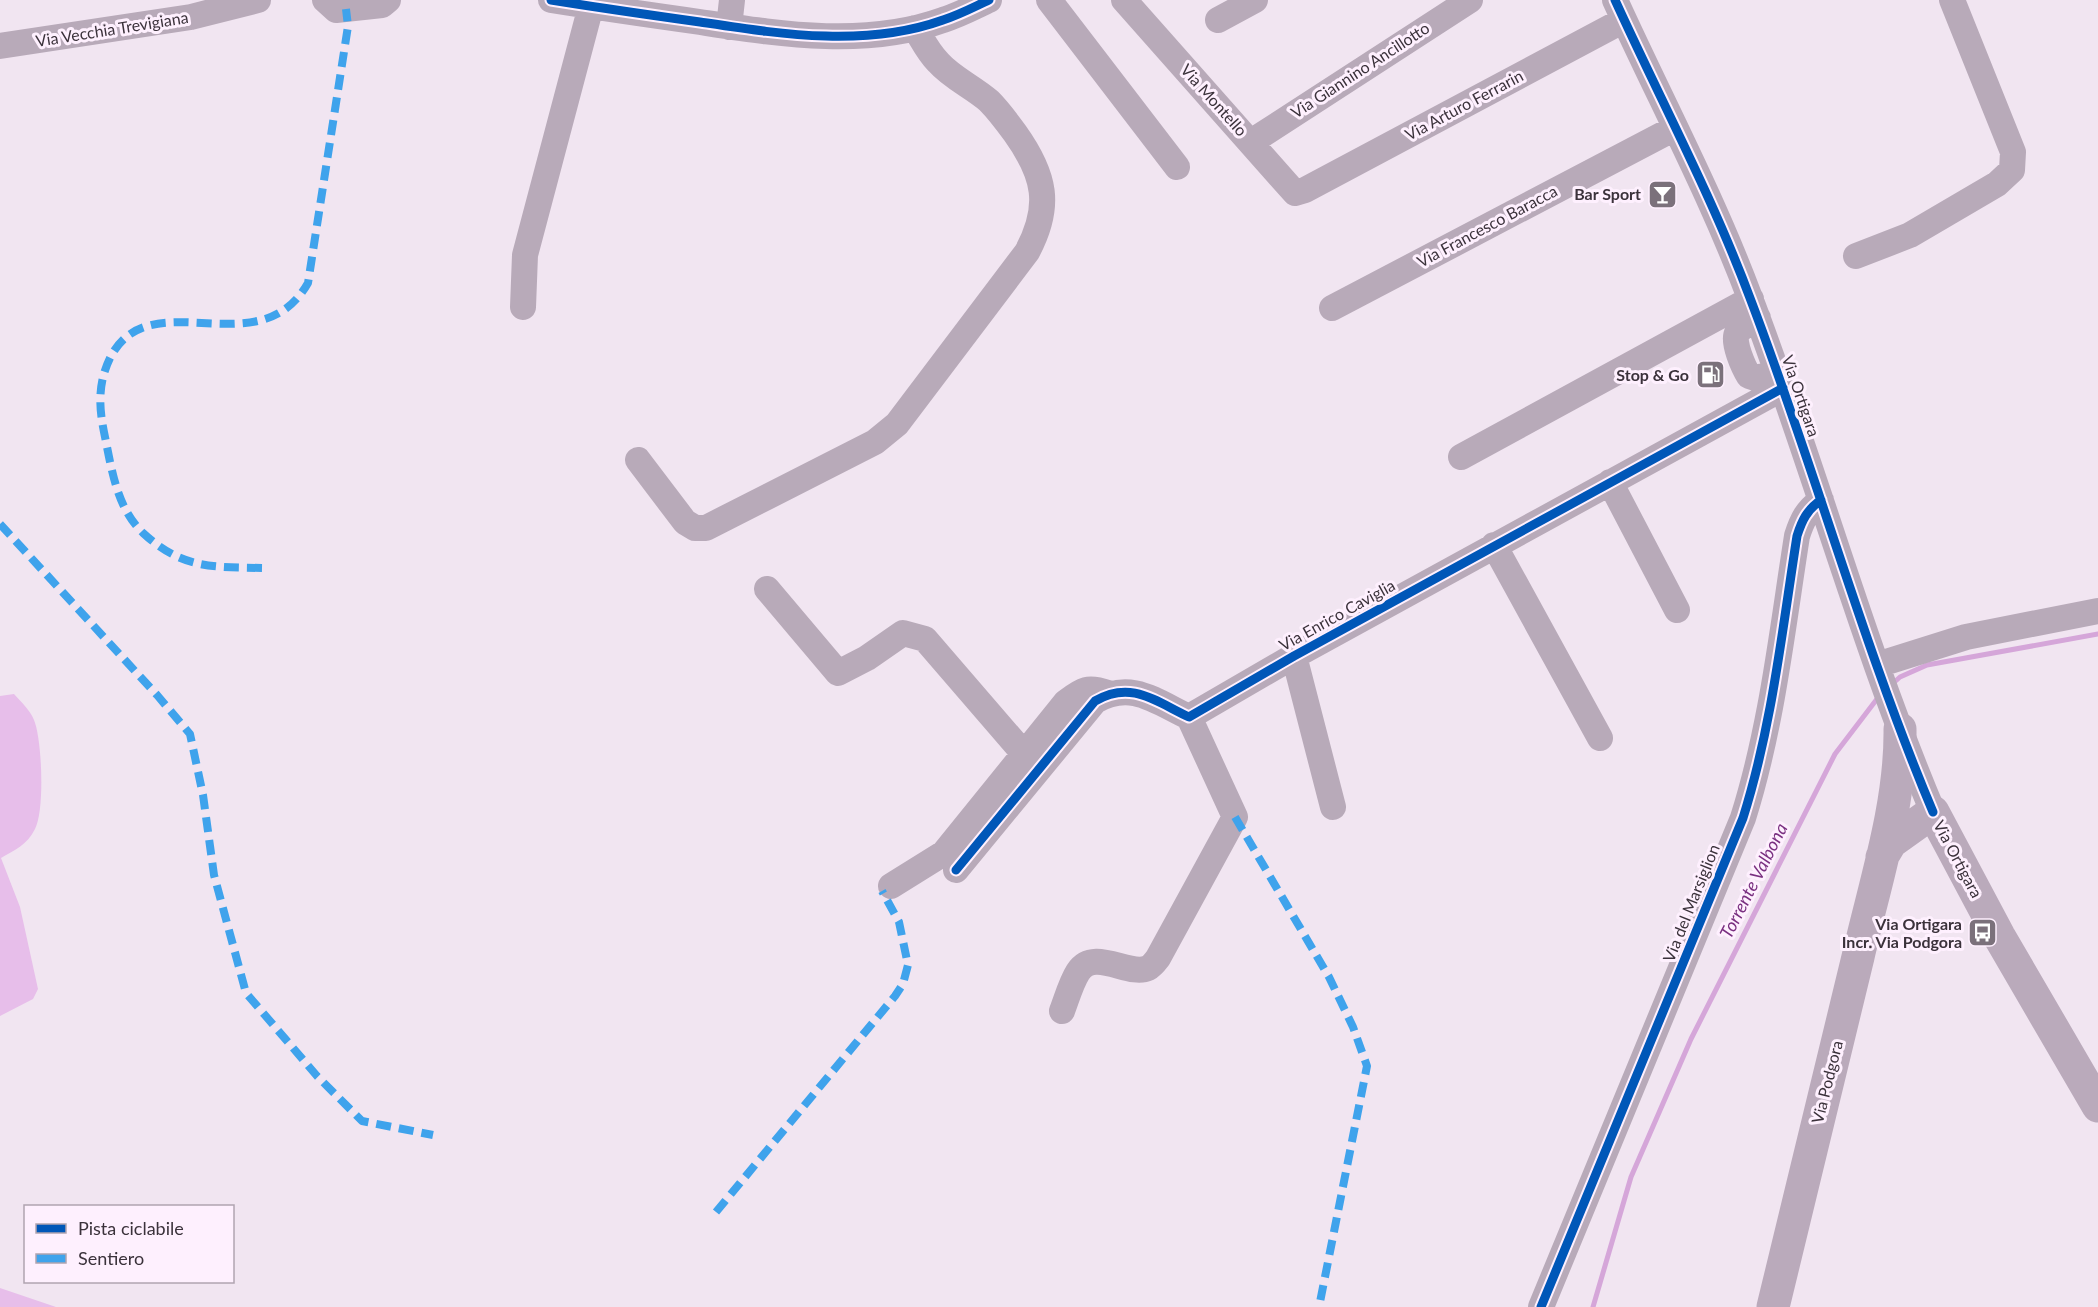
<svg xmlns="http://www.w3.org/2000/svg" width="2098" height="1307" font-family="Lato,sans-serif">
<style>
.forest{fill:#e7beea}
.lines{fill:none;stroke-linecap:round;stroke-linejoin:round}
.stream{stroke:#d5a6d9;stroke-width:5}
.minor{stroke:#b8aab9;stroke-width:26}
.major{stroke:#baaabb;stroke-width:33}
.quiet{stroke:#3fa3ec;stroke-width:8;stroke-dasharray:15 8;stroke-linecap:butt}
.cycleway-casing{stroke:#fef0fe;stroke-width:13}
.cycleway{stroke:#0057b8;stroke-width:9}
.labels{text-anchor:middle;stroke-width:6;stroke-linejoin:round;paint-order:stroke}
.street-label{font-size:16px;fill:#3b323b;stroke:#fef0fe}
.poi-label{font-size:16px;font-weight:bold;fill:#3b323b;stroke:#fef0fe;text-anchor:end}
.water-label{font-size:18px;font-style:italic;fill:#7a3081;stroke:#fef0fe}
</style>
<rect width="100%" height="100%" fill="#f1e5f1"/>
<!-- forest -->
<path class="forest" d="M14 694C21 702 30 710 34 720 42 739 45 810 35 829 27 845 15 850 1 858L20 907 38 989 33 999 0 1016V696Z
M0 1288 56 1307H57H0Z"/>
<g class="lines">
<!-- stream -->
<path class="stream" d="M1891 685 1900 677 1927 665 2098 634
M1593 1307 1631 1177 1691 1039 1835 754 1880 695"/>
<!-- minor -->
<path class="minor" d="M325 0 336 10 382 5 388 0
M551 0C601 8 650 15 700 22 780 34 865 48 943 20 959 15 974 7 989 0
M1049 0 1177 167
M1124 0 1295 193 1305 190 1624 20
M1615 0C1660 99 1712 196 1750 298 1815 468 1862 644 1933 812
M1218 20 1255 0
M729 27 732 0
M0 46 191 17 258 0
M1251 142 1470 0
M1856 256 1910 235 1997 184 2012 170 2013 152 1952 0
M523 307 525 255 591 6
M1332 308 1675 128
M1758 318C1752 322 1741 327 1737 333 1732 342 1744 368 1749 376L1755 378 1778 373
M1461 457 1751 299
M638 460 685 522 695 528H706L875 442 897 424 1027 252C1052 206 1045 175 1015 133 1007 122 999 111 989 101 973 87 952 78 938 62 928 52 922 39 915 28
M1610 482 1677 610
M1494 545 1600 738
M767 589 838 673 867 658 903 633 925 639 1038 770
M1294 656 1333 807
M1877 665 1966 637 2098 611
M956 870 1095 701C1131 680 1155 701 1189 717L1294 656 1783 388
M891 886 944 853 1066 702C1083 689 1088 686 1108 693
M1062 1011C1067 998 1071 983 1078 972 1094 947 1129 977 1148 968 1152 966 1155 962 1158 958L1235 817 1189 717
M1541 1307 1743 818C1772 726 1782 631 1797 536 1802 520 1807 510 1821 500"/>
<!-- major -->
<path class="major" d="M1882 857 1891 842 1933 812 1999 936 2098 1106
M1773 1307C1801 1190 1829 1073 1858 957 1875 883 1901 805 1900 729"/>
<!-- quiet -->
<path class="quiet" d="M0 524 157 695 190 734 203 795 214 875 246 993 317 1076 362 1121 433 1135
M262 568C212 567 182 569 143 533 117 508 112 471 105 437 99 409 97 385 110 358 150 279 259 369 308 283L348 26 346 9
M1235 817 1329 977 1353 1027 1367 1066 1319 1307
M716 1212 895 996 903 984 908 965 899 922 882 891"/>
<defs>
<path id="cycleway" d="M551 0C601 8 650 15 700 22 780 34 865 48 943 20 959 15 974 7 989 0
M1615 0C1660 99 1712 196 1750 298 1815 468 1862 644 1933 812
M956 870 1095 701C1131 680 1155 701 1189 717L1294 656 1783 388
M1541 1307 1743 818C1772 726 1782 631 1797 536 1802 520 1807 510 1821 500"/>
</defs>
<!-- cycleway casing -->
<use href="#cycleway" class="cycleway-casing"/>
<!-- cycleway -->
<use href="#cycleway" class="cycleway"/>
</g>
<!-- icons -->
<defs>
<symbol id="bar-square" viewBox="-11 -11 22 22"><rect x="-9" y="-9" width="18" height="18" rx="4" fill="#7b717b" stroke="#fef0fe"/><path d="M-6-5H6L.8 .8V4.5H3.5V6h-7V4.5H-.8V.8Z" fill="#fff"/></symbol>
<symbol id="fuel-square" viewBox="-11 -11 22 22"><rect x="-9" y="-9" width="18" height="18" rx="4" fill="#7b717b" stroke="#fef0fe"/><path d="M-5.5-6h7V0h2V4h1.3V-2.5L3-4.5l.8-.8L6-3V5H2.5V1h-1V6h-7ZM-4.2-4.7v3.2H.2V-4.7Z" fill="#fff"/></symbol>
<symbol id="bus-square" viewBox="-11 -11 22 22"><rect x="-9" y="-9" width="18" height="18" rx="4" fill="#7b717b" stroke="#fef0fe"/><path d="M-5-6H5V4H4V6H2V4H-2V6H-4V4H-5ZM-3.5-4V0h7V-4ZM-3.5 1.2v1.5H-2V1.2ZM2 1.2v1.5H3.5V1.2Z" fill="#fff"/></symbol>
</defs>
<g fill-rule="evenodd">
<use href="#bar-square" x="1646" y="178" width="33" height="33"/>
<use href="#fuel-square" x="1694" y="358" width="33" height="33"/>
<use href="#bus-square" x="1966" y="916" width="33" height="33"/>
</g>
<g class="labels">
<!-- street labels -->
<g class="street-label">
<text transform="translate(112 29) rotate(-9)" y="6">Via Vecchia Trevigiana</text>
<text transform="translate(1360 70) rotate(-33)" y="6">Via Giannino Ancillotto</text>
<text transform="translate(1214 100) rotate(48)" y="6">Via Montello</text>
<text transform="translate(1464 105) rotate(-28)" y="6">Via Arturo Ferrarin</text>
<text transform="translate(1487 226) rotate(-28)" y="6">Via Francesco Baracca</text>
<text transform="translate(1801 396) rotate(71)" y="6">Via Ortigara</text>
<text transform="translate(1337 615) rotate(-29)" y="6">Via Enrico Caviglia</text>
<text transform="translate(1958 859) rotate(62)" y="6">Via Ortigara</text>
<text transform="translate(1691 903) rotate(-68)" y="6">Via del Marsiglion</text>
<text transform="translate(1827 1082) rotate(-76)" y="6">Via Podgora</text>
</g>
<!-- poi labels -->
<g class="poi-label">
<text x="1641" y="200">Bar Sport</text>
<text x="1689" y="381">Stop &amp; Go</text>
<text x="1962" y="930">Via Ortigara<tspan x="1962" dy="18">Incr. Via Podgora</tspan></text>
</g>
<!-- water labels -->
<g class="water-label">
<text transform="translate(1754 881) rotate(-63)" y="6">Torrente Valbona</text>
</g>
</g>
<!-- legend -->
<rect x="24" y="1205" width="210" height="78" fill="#fef0fe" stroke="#b0a4b0" stroke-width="1.5"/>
<rect x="36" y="1224" width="30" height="9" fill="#0057b8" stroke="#b0a4b0" stroke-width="1.5"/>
<text x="78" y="1235" font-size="18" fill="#3b323b">Pista ciclabile</text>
<rect x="36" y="1254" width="30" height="9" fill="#3fa3ec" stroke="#b0a4b0" stroke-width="1.5"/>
<text x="78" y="1265" font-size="18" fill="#3b323b">Sentiero</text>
</svg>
